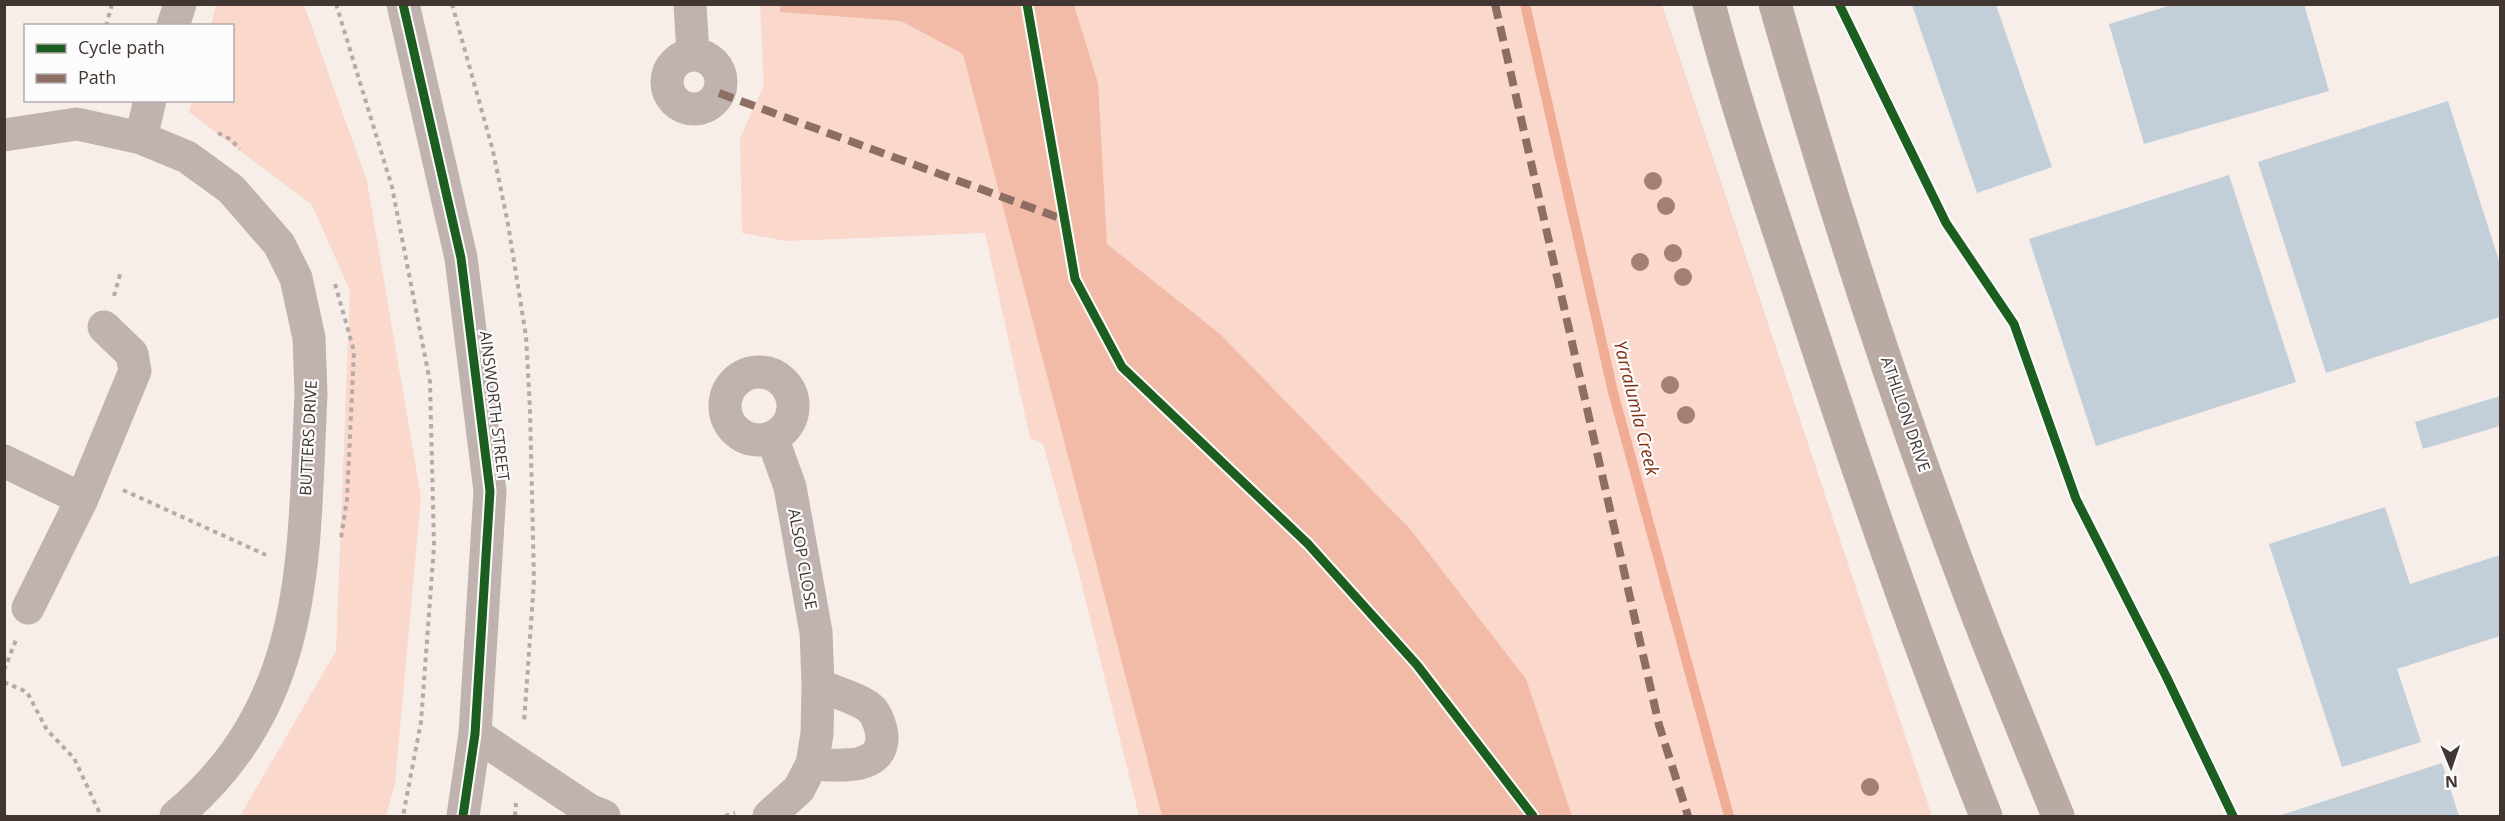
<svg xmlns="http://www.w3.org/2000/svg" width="2505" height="821" font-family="'Open Sans',sans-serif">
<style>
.green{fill:#fbd8cc}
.forest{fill:#f2bba8}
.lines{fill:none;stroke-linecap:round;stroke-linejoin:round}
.stream{stroke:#f1ac95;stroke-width:10}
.building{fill:#c2cfd8}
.path{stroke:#b5aaa7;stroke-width:4;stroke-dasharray:4.5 4.5;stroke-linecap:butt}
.minor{stroke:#c0b2ae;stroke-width:33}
.major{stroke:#b9aaa4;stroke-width:33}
.quiet{stroke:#8d6e63;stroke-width:8;stroke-dasharray:15 8;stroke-linecap:butt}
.cycleway-casing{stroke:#fcfcfc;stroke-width:13}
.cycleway{stroke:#1b5e20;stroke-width:9}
.tree{fill:#a48073}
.labels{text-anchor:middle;stroke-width:4.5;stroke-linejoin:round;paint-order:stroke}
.street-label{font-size:16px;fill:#423632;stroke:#fcfcfc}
.water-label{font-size:18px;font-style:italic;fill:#812e0f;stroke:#fcfcfc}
</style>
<rect width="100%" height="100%" fill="#f7eeea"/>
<!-- green -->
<path class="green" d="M216 5H304L367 181 421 497 395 784 386 816H240L336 651 350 291 312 205 189 112 192 101 232 100V26L211 25Z
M760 5H1662L1932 816H1139L1077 566 1043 444 1030 438 985 233 787 241 742 233 740 138 764 85Z"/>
<!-- forest -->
<path class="forest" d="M780 5H1074L1098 83 1107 244 1220 334 1410 529 1526 679 1572 816H1162L963 54 901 21 780 12Z"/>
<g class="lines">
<!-- stream -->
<path class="stream" d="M1525 4 1613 392 1729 816"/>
</g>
<!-- building -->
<path class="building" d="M2175 4H2304L2329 91 2144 144 2109 24Z
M1912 5H1996L2052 167 1977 193Z
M2448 101 2500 264V317L2326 373 2258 162Z
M2229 175 2296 382 2096 446 2029 239Z
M2500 396V426L2423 449 2415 422Z
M2385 507 2410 584 2500 555V636L2397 669 2421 742 2342 767 2269 544Z
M2442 763 2459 816H2278Z"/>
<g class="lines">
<!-- path -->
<path class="path" d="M336 4 392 187 430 382 434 546 421 722 403 816
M452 4 493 151 508 224 526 336 530 409 534 581 524 723
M106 26 112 4
M218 133 230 139 240 149
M335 284 354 351 347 499 341 538
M114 296 121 271
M123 490 266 555
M4 670 16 640
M4 682 27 692 47 730 74 758 101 816
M515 816 516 803
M725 816 735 813"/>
<!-- minor -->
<path class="minor" d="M403 4 461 258 490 491 475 734 463 816
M690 4 693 55
M173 26 180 4
M667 82a27 27 0 1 1 54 0a27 27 0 1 1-54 0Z
M4 135 77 124 141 138 187 157 231 189 279 244 296 278 309 338 311 394C303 555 312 702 176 816
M141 138 150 100
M725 406a34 34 0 1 1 68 0a34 34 0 1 1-68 0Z
M4 461 82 499
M28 608 82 499 135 371 132 354 104 327
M475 734 589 810 604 816
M812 764C834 765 882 772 882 738 882 730 878 718 873 711 864 700 832 691 818 685
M769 816 799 789 812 764 817 734 818 685 816 632 790 487 772 437"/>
<!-- major -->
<path class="major" d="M1709 4C1738 113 1775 219 1810 325 1864 490 1922 655 1986 816
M1775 4C1831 200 1894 395 1966 585 1995 663 2027 739 2058 816"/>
<!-- quiet -->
<path class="quiet" d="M1495 4 1659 725 1688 816
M719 93 1065 220"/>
<defs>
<path id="cycleway" d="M403 4 461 258 490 491 475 734 463 816
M1027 4 1075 279 1122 367 1308 544 1417 665 1533 816
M1839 4 1946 223 2014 324 2076 499 2166 676 2233 816"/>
</defs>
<!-- cycleway casing -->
<use href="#cycleway" class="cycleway-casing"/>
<!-- cycleway -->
<use href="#cycleway" class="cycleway"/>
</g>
<!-- trees -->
<g class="tree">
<circle cx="1653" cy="181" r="9"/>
<circle cx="1666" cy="206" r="9"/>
<circle cx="1673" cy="253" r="9"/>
<circle cx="1640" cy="262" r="9"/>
<circle cx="1683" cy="277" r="9"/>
<circle cx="1670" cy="385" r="9"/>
<circle cx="1686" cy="415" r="9"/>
<circle cx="1870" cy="787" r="9"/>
</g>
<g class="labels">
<!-- street labels -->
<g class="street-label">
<text transform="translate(495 406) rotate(83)" y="6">AINSWORTH STREET</text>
<text transform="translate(1906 414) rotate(71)" y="6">ATHLLON DRIVE</text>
<text transform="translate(308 438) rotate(-87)" y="6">BUTTERS DRIVE</text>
<text transform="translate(803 559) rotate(80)" y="6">ALSOP CLOSE</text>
</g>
<!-- water labels -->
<g class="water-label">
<text transform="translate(1636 408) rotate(76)" y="6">Yarralumla Creek</text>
</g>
</g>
<!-- border -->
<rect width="2505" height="821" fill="none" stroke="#423632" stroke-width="12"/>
<!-- legend -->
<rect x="24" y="24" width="210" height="78" fill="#fcfcfc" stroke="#b2adab" stroke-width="1.5"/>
<rect x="36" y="44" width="30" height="9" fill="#1b5e20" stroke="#b2adab" stroke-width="1.5"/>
<text x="78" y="54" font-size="18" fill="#423632">Cycle path</text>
<rect x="36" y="74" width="30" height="9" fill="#8d6e63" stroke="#b2adab" stroke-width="1.5"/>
<text x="78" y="84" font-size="18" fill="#423632">Path</text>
<!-- north arrow -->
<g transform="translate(2451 767) rotate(178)" stroke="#fcfcfc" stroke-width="4.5" paint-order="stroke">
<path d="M0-4.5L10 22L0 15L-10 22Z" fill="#423632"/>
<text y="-9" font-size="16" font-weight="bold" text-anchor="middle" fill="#423632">N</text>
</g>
</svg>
